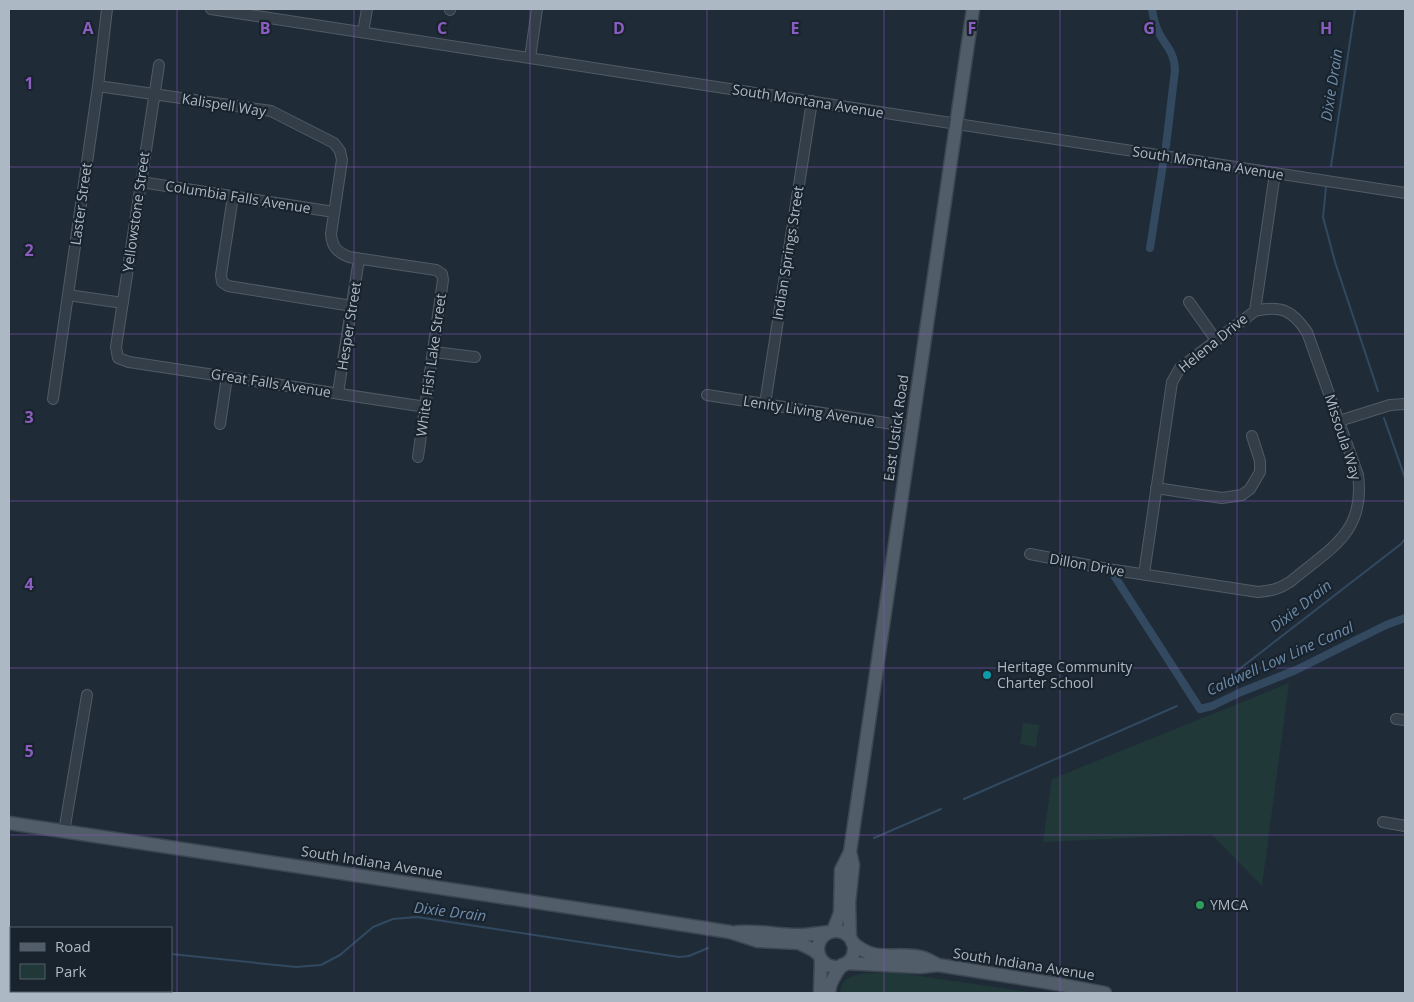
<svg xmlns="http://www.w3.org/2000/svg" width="1414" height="1002" font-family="'Open Sans',sans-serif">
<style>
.green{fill:#213839}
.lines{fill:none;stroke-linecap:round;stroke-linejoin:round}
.stream{stroke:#324960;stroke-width:2}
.canal{stroke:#324960;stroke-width:8}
.minor-casing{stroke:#505b66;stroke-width:12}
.major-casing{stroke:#3c4752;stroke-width:15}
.minor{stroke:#333e48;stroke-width:10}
.major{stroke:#515d69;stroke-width:12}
.grid{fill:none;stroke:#8c5dc1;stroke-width:1;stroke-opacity:0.55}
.culture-dot{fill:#0f9aa8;stroke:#19232d;stroke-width:2}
.leisure-dot{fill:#2e9e5b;stroke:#19232d;stroke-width:2}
.labels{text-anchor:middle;stroke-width:4.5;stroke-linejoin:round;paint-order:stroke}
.street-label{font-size:14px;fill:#adb8c5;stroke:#19232d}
.poi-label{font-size:14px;fill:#adb8c5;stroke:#19232d;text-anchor:start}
.water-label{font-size:15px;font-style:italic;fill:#6d8caa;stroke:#19232d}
.grid-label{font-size:16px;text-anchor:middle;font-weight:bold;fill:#8c5dc1;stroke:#19232d;stroke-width:4.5;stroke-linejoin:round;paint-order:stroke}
</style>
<rect width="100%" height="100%" fill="#1f2c38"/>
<!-- green -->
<path class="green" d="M1289 683 1262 886 1211 834 1043 842 1052 779Z
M1023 723 1039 725 1036 747 1020 744Z
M892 972 1036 993H840C842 968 873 975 892 972Z"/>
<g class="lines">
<!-- stream -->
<path class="stream" d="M1331 166 1355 9
M1326 187 1323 217 1335 262 1378 391
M1384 418 1405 478
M1211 691 1401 544 1405 539
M964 799 1177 706
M874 838 941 809
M9 936 11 937
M171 954 296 967 321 965 340 955 373 927 393 919 417 917 679 957 689 956 708 948"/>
<!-- canal -->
<path class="canal" d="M1152 9C1153 17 1155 25 1159 33 1167 48 1174 51 1175 70L1166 146
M1150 248 1163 164
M1115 577 1200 709 1212 706 1241 692 1296 670 1386 625 1405 618"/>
<defs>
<path id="minor" d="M211 9 1405 193
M450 10V9
M363 32 367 9
M530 58 537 9
M159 65 116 347 118 358 129 362 426 407
M98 86 271 111 334 143 340 151 342 160 331 234C332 247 337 252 349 257L436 270 442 274 443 280 418 457
M141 182 334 212
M233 196 221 275 222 282 228 286 352 306
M68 295 123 303
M1189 302 1216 340
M434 352 475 357
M338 393 359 259
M707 395 912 427
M53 399 98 86 107 9
M765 404 812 101
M1339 421 1390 405 1405 404
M220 424 227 377
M1156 488 1222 498 1242 495 1250 489 1260 472V461L1252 436
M1030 554 1108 569 1258 592C1271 591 1279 589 1290 582 1329 549 1366 533 1358 475L1307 332C1292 310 1281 305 1255 311
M1144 574 1172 382 1180 368 1255 311 1275 173
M1396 719 1405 720
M1383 822 1405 826
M64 832 87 695"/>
<path id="major" d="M9 823 621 915 730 932 758 941 799 943 813 950 819 955
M833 931 840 913 841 870 850 852 973 9
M818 949a18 18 0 1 1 36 0a18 18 0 1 1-36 0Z
M737 932C760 930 782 936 805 935 813 934 821 933 829 932
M850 938 849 903 853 865 850 852
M852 942C876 964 892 951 920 957 926 958 932 962 938 965
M846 963 920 967 938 965 1057 984 1105 993
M820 993 821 959
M829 993C829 983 836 973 842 965"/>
</defs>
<!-- minor casing -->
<use href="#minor" class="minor-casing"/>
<!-- major casing -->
<use href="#major" class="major-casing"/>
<!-- minor -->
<use href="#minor" class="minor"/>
<!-- major -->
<use href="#major" class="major"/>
</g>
<!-- grid -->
<path class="grid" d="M177 9V993M354 9V993M530 9V993M707 9V993M884 9V993M1060 9V993M1237 9V993M9 167H1405M9 334H1405M9 501H1405M9 668H1405M9 835H1405"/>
<!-- markers -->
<circle class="culture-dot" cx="987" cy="675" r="5"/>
<circle class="leisure-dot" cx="1200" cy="905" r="5"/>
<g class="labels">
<!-- street labels -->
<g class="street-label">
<text transform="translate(808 101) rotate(9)" y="5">South Montana Avenue</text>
<text transform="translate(224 105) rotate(9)" y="5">Kalispell Way</text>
<text transform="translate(1208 163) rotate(9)" y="5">South Montana Avenue</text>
<text transform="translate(238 197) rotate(9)" y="5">Columbia Falls Avenue</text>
<text transform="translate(81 204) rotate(-82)" y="5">Laster Street</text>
<text transform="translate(136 212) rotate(-82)" y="5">Yellowstone Street</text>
<text transform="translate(788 253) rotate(-81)" y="5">Indian Springs Street</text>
<text transform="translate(349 326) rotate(-81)" y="5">Hesper Street</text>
<text transform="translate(1213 343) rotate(-39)" y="5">Helena Drive</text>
<text transform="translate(431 365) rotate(-82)" y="5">White Fish Lake Street</text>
<text transform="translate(271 383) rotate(9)" y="5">Great Falls Avenue</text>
<text transform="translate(809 411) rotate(9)" y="5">Lenity Living Avenue</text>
<text transform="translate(896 428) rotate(-82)" y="5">East Ustick Road</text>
<text transform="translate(1343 437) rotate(72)" y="5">Missoula Way</text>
<text transform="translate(1087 565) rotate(10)" y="5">Dillon Drive</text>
<text transform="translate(372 862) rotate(9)" y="5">South Indiana Avenue</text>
<text transform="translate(1024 964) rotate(9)" y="5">South Indiana Avenue</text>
</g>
<!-- poi labels -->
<g class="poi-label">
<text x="997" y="672">Heritage Community<tspan x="997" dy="16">Charter School</tspan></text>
<text x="1210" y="910">YMCA</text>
</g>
<!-- water labels -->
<g class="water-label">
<text transform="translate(1332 85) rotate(-81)" y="5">Dixie Drain</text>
<text transform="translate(1301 606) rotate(-38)" y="5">Dixie Drain</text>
<text transform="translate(1280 659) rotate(-24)" y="5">Caldwell Low Line Canal</text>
<text transform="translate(450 912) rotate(7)" y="5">Dixie Drain</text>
</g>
</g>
<g class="grid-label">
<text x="88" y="34">A</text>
<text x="265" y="34">B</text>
<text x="442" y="34">C</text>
<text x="619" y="34">D</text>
<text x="795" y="34">E</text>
<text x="972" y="34">F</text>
<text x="1149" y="34">G</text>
<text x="1326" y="34">H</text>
<text x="29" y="89">1</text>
<text x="29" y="256">2</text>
<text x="29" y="423">3</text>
<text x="29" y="590">4</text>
<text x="29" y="757">5</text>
</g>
<!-- border -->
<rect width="1414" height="1002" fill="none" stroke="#adb8c5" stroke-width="20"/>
<!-- legend -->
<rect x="10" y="927" width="162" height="65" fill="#19232d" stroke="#545f6a"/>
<rect x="20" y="943" width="25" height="8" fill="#515d69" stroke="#545f6a"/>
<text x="55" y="952" font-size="15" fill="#adb8c5">Road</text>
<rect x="20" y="964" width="25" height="15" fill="#213839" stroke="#545f6a"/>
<text x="55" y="977" font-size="15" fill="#adb8c5">Park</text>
</svg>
